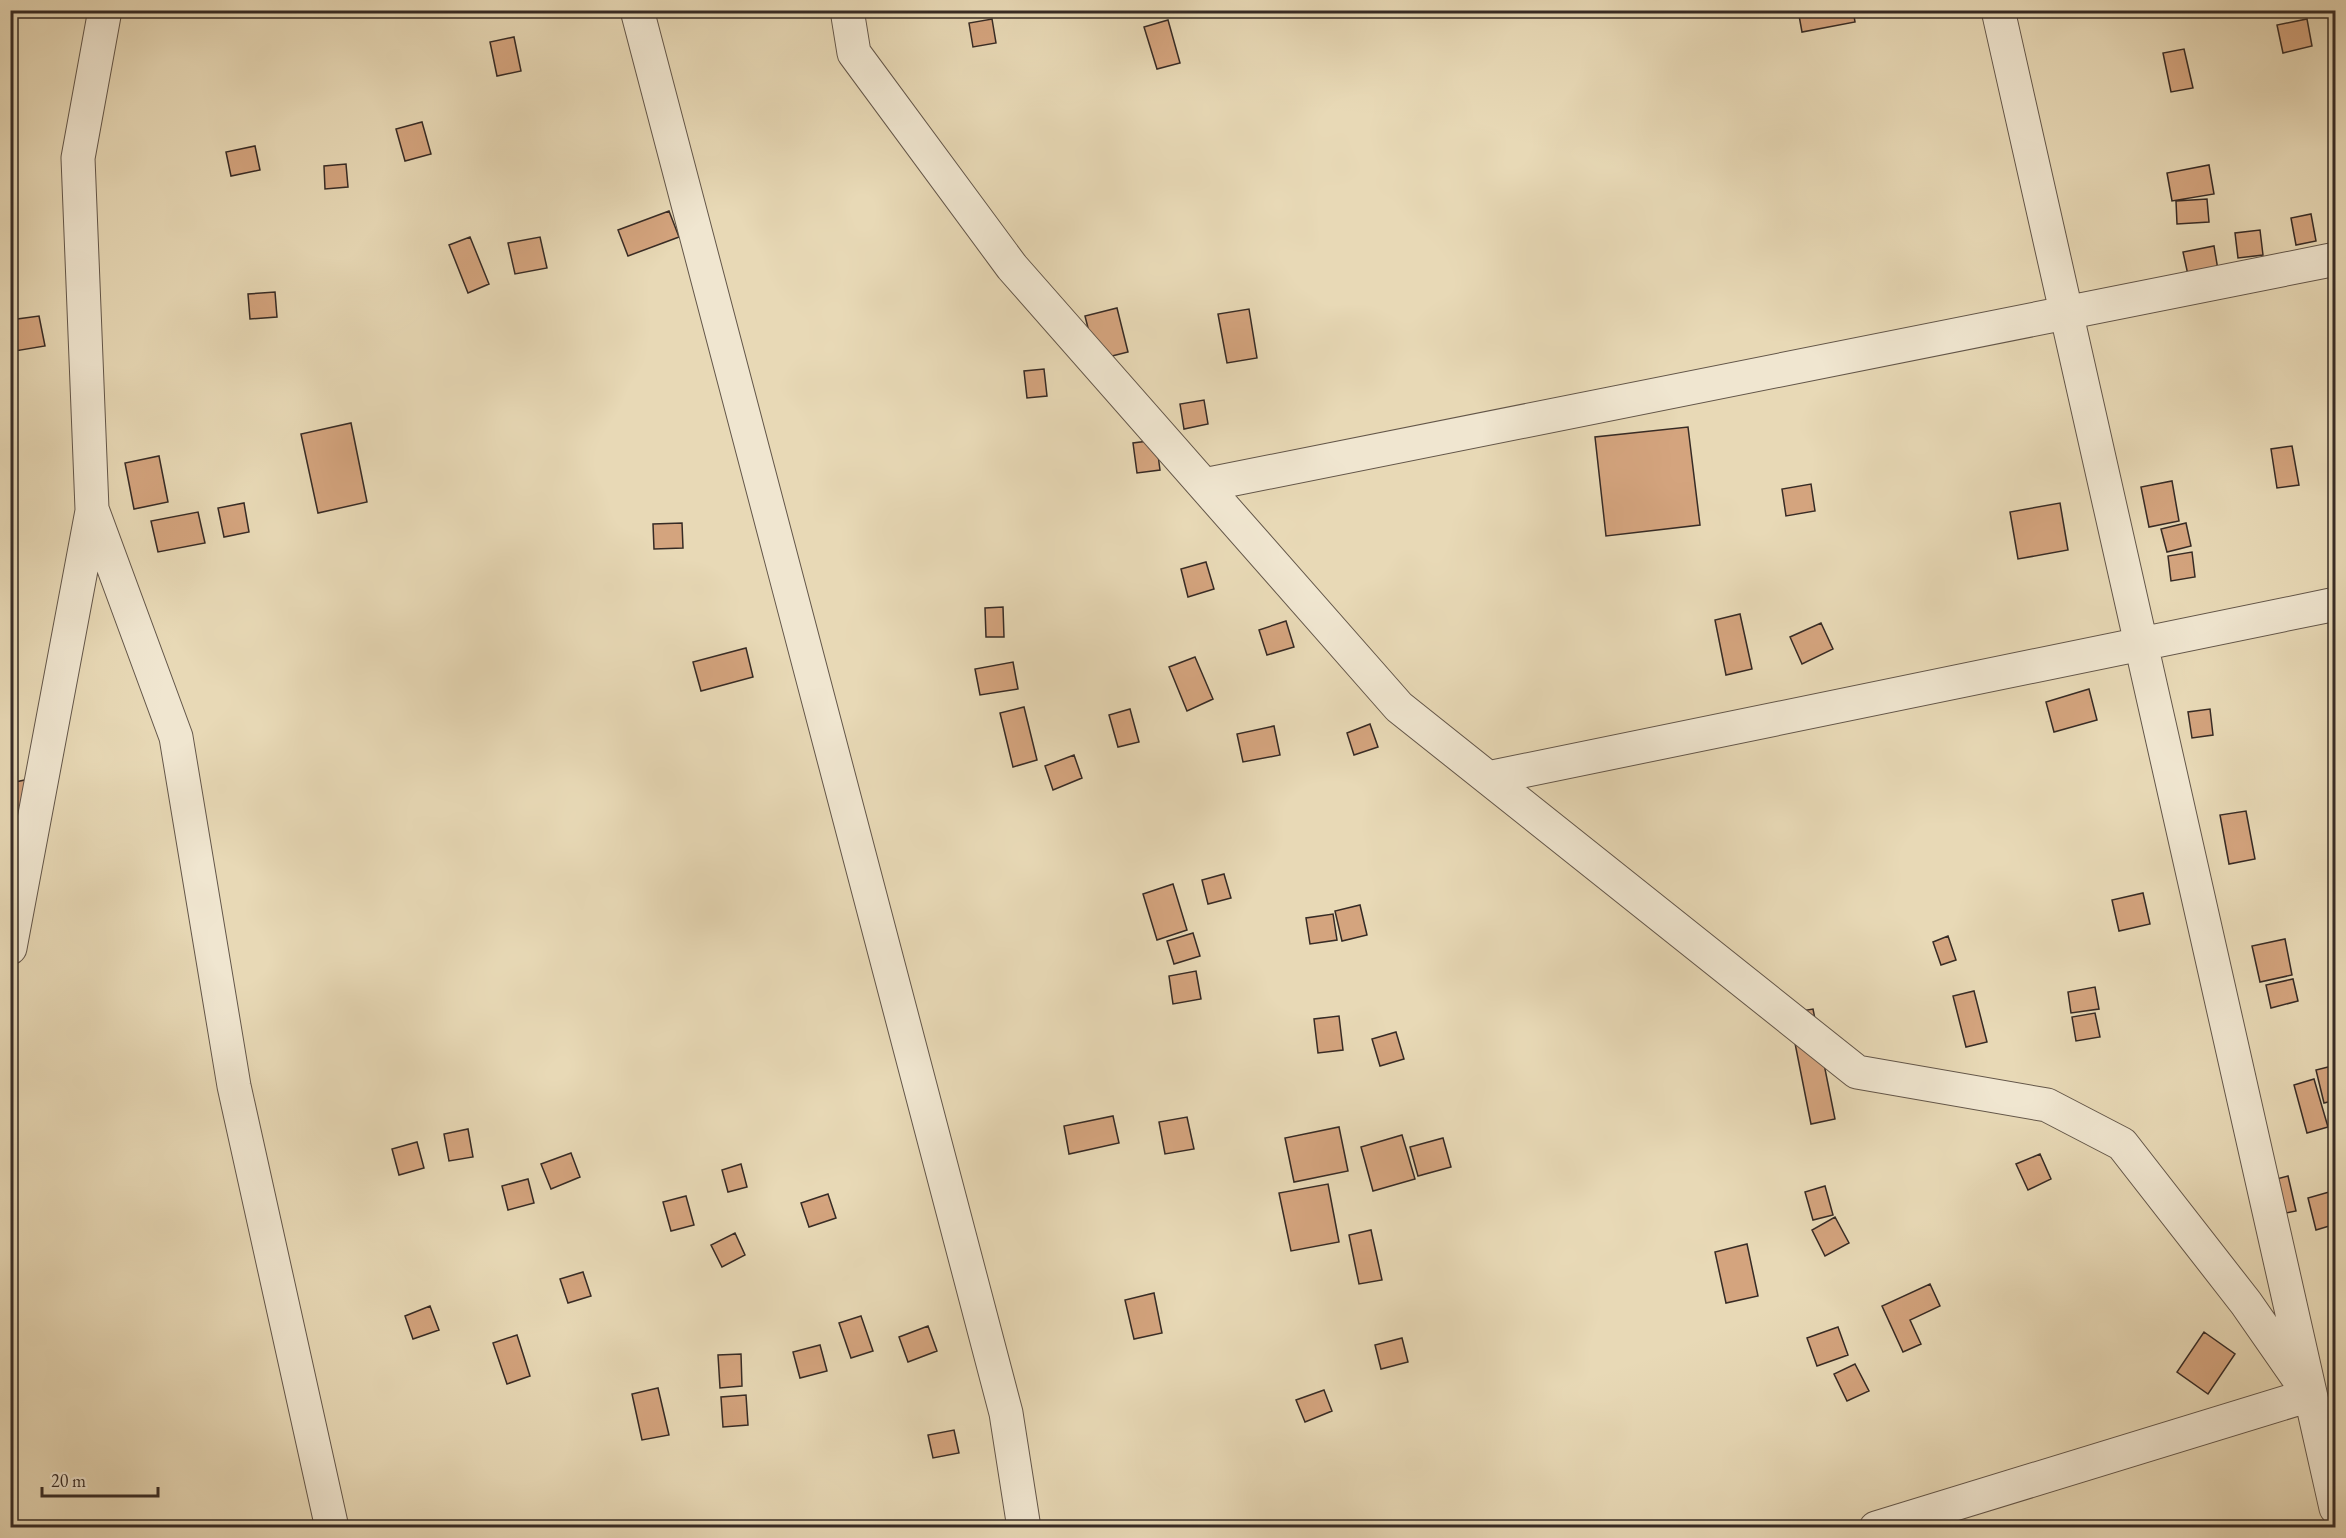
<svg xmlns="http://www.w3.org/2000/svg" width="2346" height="1538" font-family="'EB Garamond',serif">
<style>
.building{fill:#d4a47e;stroke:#372b25;stroke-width:1.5}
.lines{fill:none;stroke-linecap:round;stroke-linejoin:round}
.minor-casing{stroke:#635649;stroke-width:35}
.minor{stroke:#f0e6d0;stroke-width:33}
</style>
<rect width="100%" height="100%" fill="#e8d9b6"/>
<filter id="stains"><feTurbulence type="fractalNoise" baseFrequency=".00333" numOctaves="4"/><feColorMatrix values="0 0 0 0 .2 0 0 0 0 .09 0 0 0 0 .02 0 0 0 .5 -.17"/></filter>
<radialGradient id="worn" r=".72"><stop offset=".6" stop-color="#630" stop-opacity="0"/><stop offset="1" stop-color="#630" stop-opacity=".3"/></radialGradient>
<!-- building -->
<path class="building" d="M1798 10H1853L1855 22 1802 32Z
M992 19 996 43 973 47 969 23Z
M2307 19 2312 46 2283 53 2277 25Z
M1168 20 1180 63 1157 69 1144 27Z
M514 37 521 71 497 76 490 42Z
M2184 49 2193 88 2171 92 2163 53Z
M422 122 431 154 405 161 396 129Z
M255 146 260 170 231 176 226 152Z
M346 164 348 187 325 189 324 166Z
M2209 165 2214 194 2172 201 2167 173Z
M2207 199 2209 222 2177 224 2176 201Z
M669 211 679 237 628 256 618 230Z
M2311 214 2316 241 2296 245 2291 218Z
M2260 230 2263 255 2238 258 2235 233Z
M470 237 489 284 468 293 449 245Z
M540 237 547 268 515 274 508 243Z
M2214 246 2218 270 2188 275 2183 252Z
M275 292 277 317 250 319 248 294Z
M1117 308 1128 352 1096 360 1085 316Z
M1249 309 1257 358 1227 363 1218 314Z
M39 316 45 346 15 351 10 320Z
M1044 369 1047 396 1027 398 1024 371Z
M1204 400 1208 424 1184 429 1180 404Z
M351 423 367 502 318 513 301 434Z
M1688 427 1700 525 1606 536 1595 437Z
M1156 440 1160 470 1137 473 1133 443Z
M2292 446 2299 485 2277 488 2271 449Z
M159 456 168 502 134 509 125 463Z
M2172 481 2179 521 2149 527 2141 487Z
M1811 484 1815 511 1786 516 1782 489Z
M244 503 249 532 224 537 218 508Z
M2060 503 2068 550 2018 559 2010 512Z
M198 512 205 543 158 552 151 521Z
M682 523 683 548 654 549 653 524Z
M2186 523 2191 546 2167 552 2161 529Z
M2192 552 2195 577 2171 581 2168 556Z
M1206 562 1214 589 1188 597 1181 569Z
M1003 607 1004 637H986L985 608Z
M1740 614 1752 669 1726 675 1715 620Z
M1286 621 1294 647 1267 655 1259 630Z
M1821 623 1833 649 1802 664 1790 637Z
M746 648 753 677 701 691 693 662Z
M1195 657 1213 699 1187 711 1169 667Z
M1013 662 1018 689 980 695 975 669Z
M2089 689 2097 720 2054 732 2046 702Z
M1024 707 1037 760 1013 767 1000 713Z
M1130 709 1139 742 1118 747 1109 715Z
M2210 709 2213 735 2192 738 2188 712Z
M1370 724 1378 747 1354 755 1347 733Z
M1274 726 1280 755 1243 762 1237 734Z
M1074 755 1082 778 1053 790 1045 766Z
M25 780 34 835 10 838V783Z
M2246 811 2255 859 2229 864 2220 815Z
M1224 874 1231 898 1208 904 1202 880Z
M1173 884 1187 930 1157 940 1143 894Z
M2143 893 2150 924 2119 931 2112 900Z
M1360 905 1367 935 1342 941 1335 911Z
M1333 914 1337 940 1310 944 1306 918Z
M1193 933 1200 956 1174 964 1167 941Z
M1948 936 1956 960 1941 965 1933 942Z
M2285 939 2292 975 2260 982 2252 946Z
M1196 971 1201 999 1173 1004 1169 976Z
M2293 979 2298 1001 2271 1008 2266 985Z
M2095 987 2099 1009 2071 1013 2068 992Z
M1974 991 1987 1042 1966 1047 1953 996Z
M1813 1009 1835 1119 1811 1124 1789 1013Z
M2095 1013 2100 1037 2076 1041 2072 1017Z
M1339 1016 1343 1050 1318 1053 1314 1019Z
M1396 1032 1404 1059 1380 1066 1372 1039Z
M2336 1065V1100L2324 1103 2316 1070Z
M2314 1079 2328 1127 2307 1133 2294 1085Z
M1113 1116 1119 1143 1069 1154 1064 1126Z
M1187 1117 1194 1149 1165 1154 1159 1122Z
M1339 1127 1348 1171 1294 1182 1285 1138Z
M468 1129 473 1157 449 1161 444 1134Z
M1402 1135 1415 1179 1373 1191 1361 1147Z
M1443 1138 1451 1167 1418 1176 1410 1147Z
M417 1142 424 1168 399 1175 392 1149Z
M571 1153 580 1177 551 1189 541 1164Z
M2040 1154 2051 1179 2028 1190 2016 1164Z
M741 1164 747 1187 728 1192 722 1170Z
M2288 1176 2296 1211 2276 1215 2269 1181Z
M528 1179 534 1203 508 1210 502 1186Z
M1328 1184 1339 1242 1291 1251 1279 1193Z
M1825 1186 1833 1215 1813 1220 1805 1192Z
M2336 1190V1224L2316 1230 2308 1198Z
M828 1194 836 1218 809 1227 801 1203Z
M686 1196 694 1225 671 1231 663 1202Z
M1835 1217 1849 1243 1825 1256 1812 1230Z
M1371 1230 1382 1280 1359 1284 1349 1235Z
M735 1233 745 1255 722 1267 711 1245Z
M1747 1244 1758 1296 1726 1303 1715 1252Z
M583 1272 591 1296 568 1303 560 1279Z
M1930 1284 1940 1306 1910 1320 1921 1344 1903 1352 1882 1306Z
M1154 1293 1162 1333 1134 1339 1125 1300Z
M430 1306 439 1330 413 1339 405 1316Z
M861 1316 873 1351 851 1358 839 1323Z
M928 1326 937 1351 908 1362 899 1337Z
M1838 1327 1848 1355 1817 1366 1807 1338Z
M2204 1332 2235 1354 2208 1394 2177 1372Z
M517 1335 530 1376 507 1384 493 1343Z
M1402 1338 1408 1362 1381 1369 1375 1345Z
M820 1345 827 1371 800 1378 793 1352Z
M741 1354 742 1386 720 1388 718 1355Z
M1855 1364 1869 1391 1847 1401 1834 1374Z
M658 1388 669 1435 642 1440 632 1394Z
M1324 1390 1332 1411 1305 1422 1296 1400Z
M746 1395 748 1425 723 1427 721 1397Z
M954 1430 959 1453 933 1458 928 1435Z"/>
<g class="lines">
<defs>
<path id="minor" d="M105 10 78 158 92 509 176 737 234 1086 332 1528
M637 10 1006 1413 1024 1528
M847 10 854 53 1012 267 1399 707 1857 1072 2047 1105 2122 1144 2246 1303 2310 1395 1876 1528
M1998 10 2336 1508
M1204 485 2336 259
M1488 778 2336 604
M10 948 92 511"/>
</defs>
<!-- minor casing -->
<use href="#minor" class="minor-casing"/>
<!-- minor -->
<use href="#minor" class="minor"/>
</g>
<!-- margin -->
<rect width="2346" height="1538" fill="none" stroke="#e8d9b6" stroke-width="36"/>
<rect x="12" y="12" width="2322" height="1514" fill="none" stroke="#372b25" stroke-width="3"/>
<rect x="18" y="18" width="2310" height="1502" fill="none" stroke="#372b25" stroke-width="1.5"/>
<!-- scale -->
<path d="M42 1487v9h116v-9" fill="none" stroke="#372b25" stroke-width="3"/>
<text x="51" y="1487" font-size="18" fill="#372b25" stroke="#f0e6d0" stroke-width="4.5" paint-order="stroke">20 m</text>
<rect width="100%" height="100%" filter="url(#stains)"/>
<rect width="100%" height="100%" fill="url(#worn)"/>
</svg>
